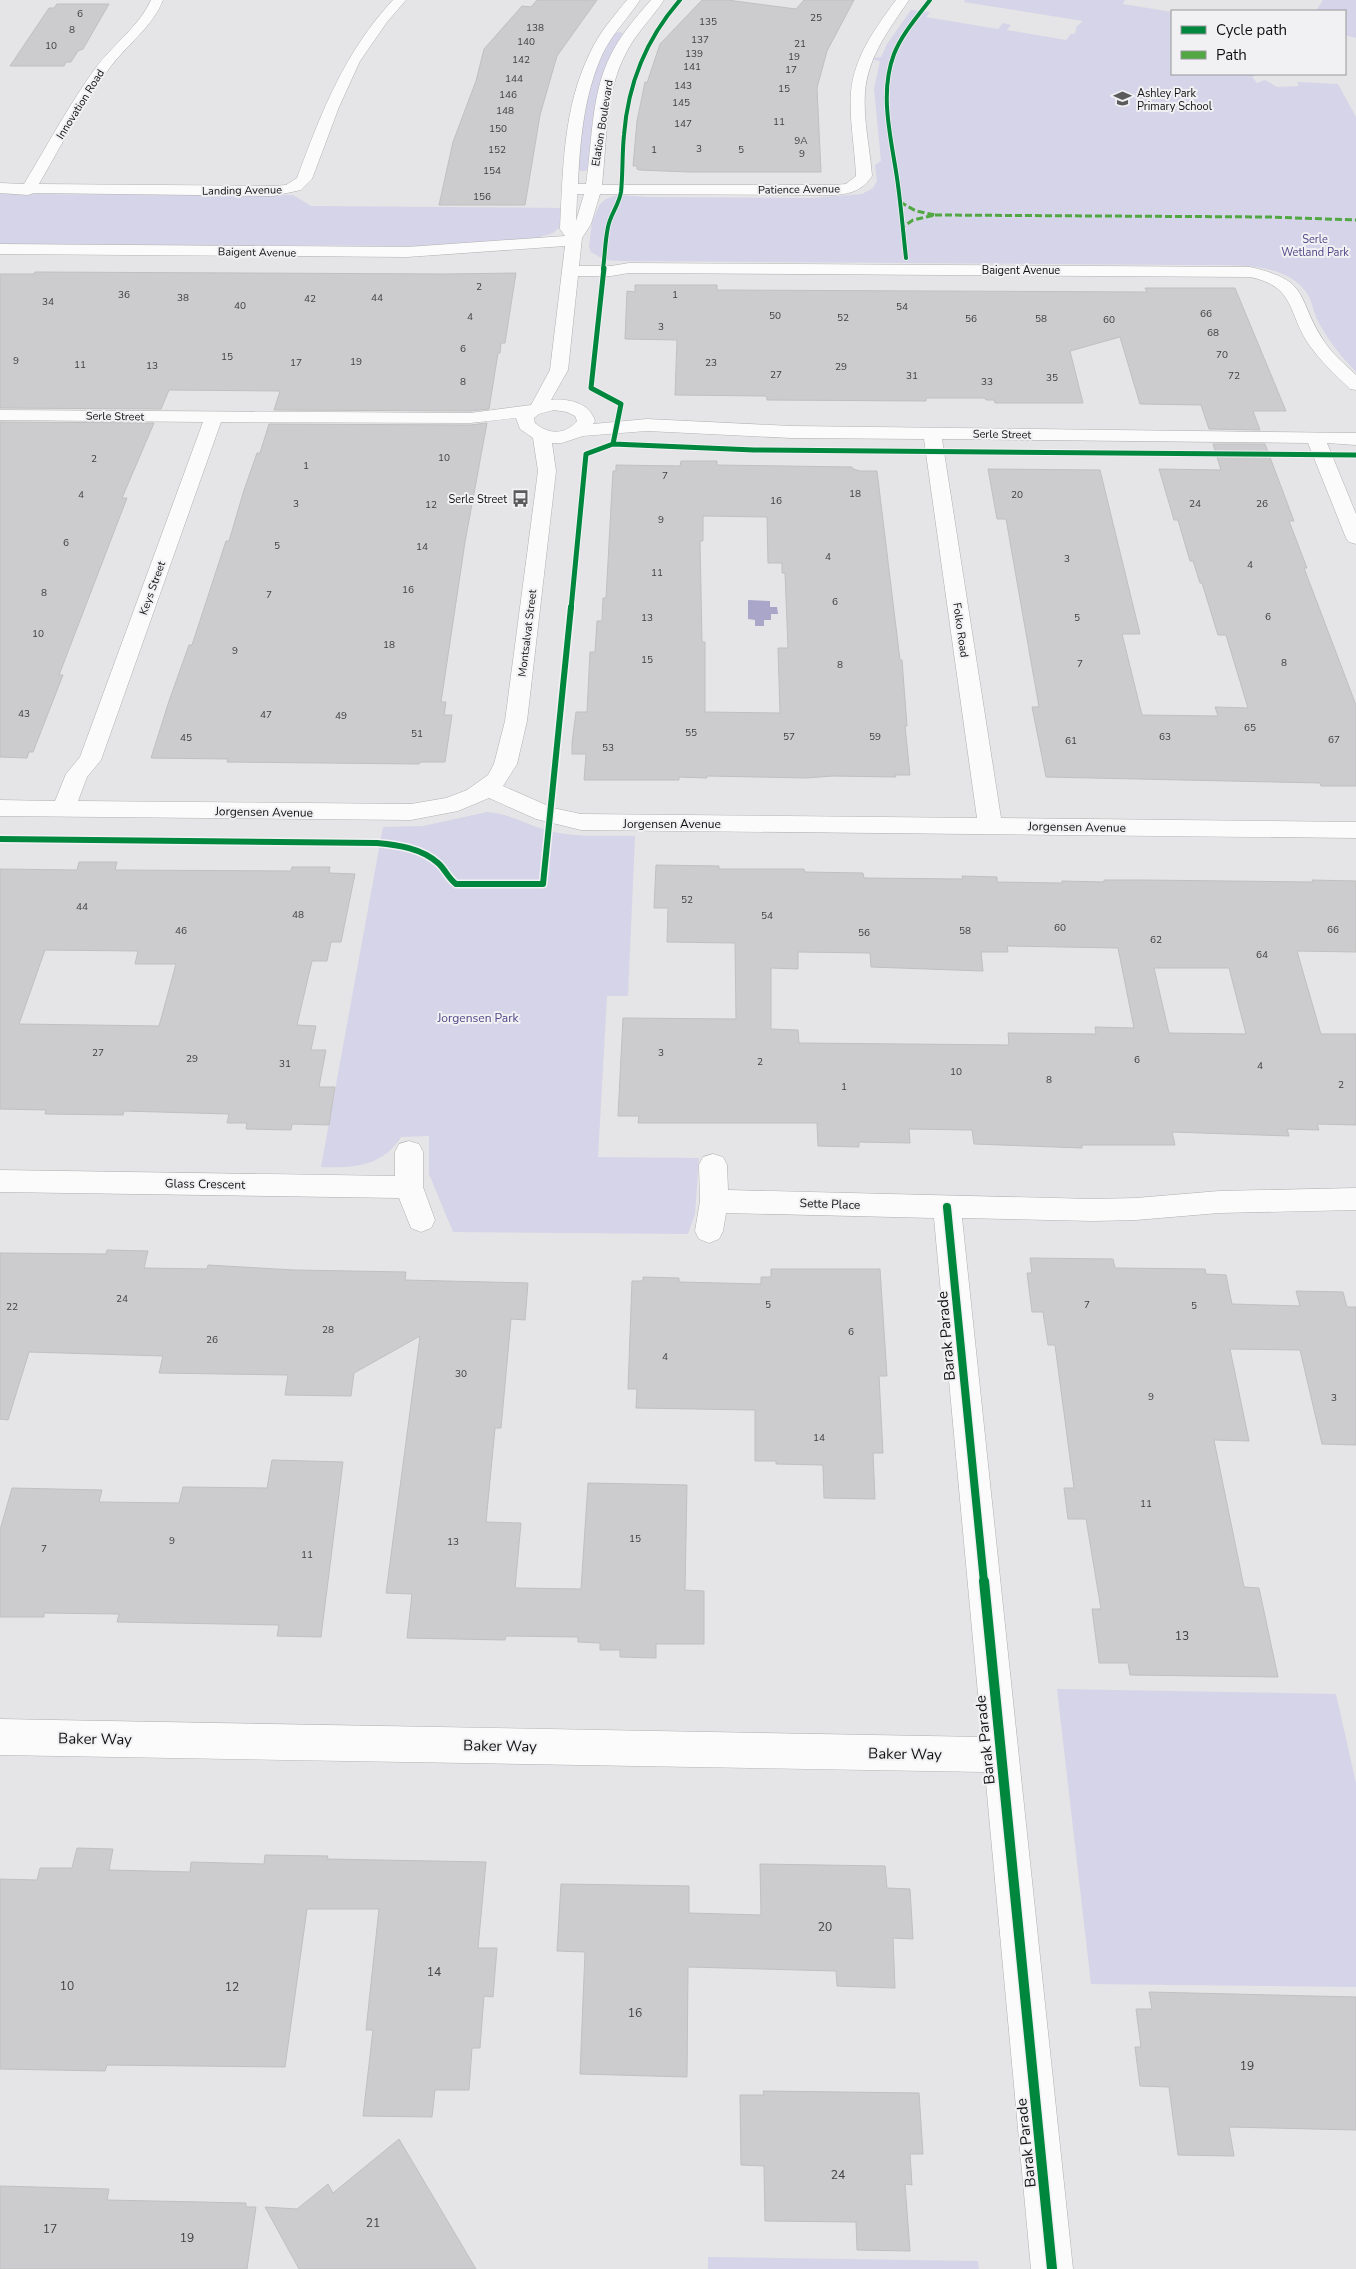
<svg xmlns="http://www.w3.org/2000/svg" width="1356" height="2269" font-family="'Nunito Sans',sans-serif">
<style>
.green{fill:#d5d4e8}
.water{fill:#a9a6c9}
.building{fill:#cccbcd;stroke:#c0c0c1;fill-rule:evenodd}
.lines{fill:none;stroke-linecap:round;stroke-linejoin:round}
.minor-casing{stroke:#b0b0b1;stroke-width:1}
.minor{fill:#fbfbfb;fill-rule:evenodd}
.quiet{stroke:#51a842;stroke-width:3;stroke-dasharray:7 3;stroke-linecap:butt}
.cycleway-far4-casing{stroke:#f1f1f4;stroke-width:5.5}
.cycleway-far3-casing{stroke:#f1f1f4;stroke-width:7}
.cycleway-far2-casing{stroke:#f1f1f4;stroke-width:9}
.cycleway-far1-casing{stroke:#f1f1f4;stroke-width:11}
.cycleway-casing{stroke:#f1f1f4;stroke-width:13}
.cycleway-far4{stroke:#00873e;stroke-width:4}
.cycleway-far3{stroke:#00873e;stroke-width:5}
.cycleway-far2{stroke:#00873e;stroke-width:6}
.cycleway-far1{stroke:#00873e;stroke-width:8}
.cycleway{stroke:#00873e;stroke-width:10}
.labels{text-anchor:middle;stroke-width:4;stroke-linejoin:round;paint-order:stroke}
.number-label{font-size:10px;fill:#414042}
.far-poi-label{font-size:11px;fill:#111112;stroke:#f1f1f4;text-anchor:start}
.far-street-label{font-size:11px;fill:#111112;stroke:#f1f1f4}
.far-park-label{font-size:11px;fill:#514788;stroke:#f1f1f4}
.street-label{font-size:12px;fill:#111112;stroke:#f1f1f4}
.park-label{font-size:12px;fill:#514788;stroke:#f1f1f4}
.near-number-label{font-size:12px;fill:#414042}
.near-street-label{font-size:15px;fill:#111112;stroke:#f1f1f4}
</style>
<rect width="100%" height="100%" fill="#e5e4e6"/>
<!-- green -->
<path class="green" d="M965 0H1125L1123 4 1172 12V74H1252L1255 76 1252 77 1257 83 1265 80 1277 87 1299 86 1297 82 1338 84 1356 117V372C1342 357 1329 342 1319 323 1313 313 1313 301 1306 292 1283 259 1222 266 1187 265L621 261 605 260 591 252 589 247 592 222 600 204 606 199 617 195 648 197 811 198 862 194 873 188 877 181 875 165 881 161 874 89 880 61 874 60V58L881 57 887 44 911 10 930 12 926 17 998 29 1003 23 1011 25 1007 30 1066 40 1071 34H1074L1077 29 1075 28 1083 21 964 2Z
M1323 0H1356V38L1345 35V11H1316Z
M621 32 623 35 589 166 586 171H580L578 168V149L592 73 614 33Z
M0 194 293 195 311 206 562 208 559 228 553 233 537 238 422 246 0 244Z
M487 812C512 814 526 825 550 831 577 838 607 835 635 836L628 996H607L598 1157 699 1158 695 1214 688 1234 453 1232 429 1174V1136L401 1137C382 1167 353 1168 321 1167L383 827 423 826Z
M1057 1689 1336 1694 1356 1783V1987L1091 1984Z
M708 2257 978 2261 979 2269H708Z"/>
<!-- water -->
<path class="water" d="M748 600 770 601V607H777L778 614H771V620H764V626H755V620L748 619Z"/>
<!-- building -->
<path class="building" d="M537 0H597L557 56 540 115 525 205H439L453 142 476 81 484 49 522 6 531 7Z
M702 0H727L796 9 804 0H854L827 51 817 88 821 172H688L640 170 637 169V166H633L637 121 645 82 647 83 660 44Z
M57 4H109L83 49 78 51 71 62H66L64 66H10L49 8H54Z
M35 272 446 274 516 273 505 343H501L500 353H498L489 409 470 411 274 410 280 391 169 390 161 409 0 408V274H34Z
M635 285H717V290L1147 292 1145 288H1235L1286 411H1253L1260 430 1209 429 1201 405 1140 404 1120 337 1070 351 1083 403H995L994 400H986L985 398H926V401L767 400V397L765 396 675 395 677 340 625 339 627 291 635 292Z
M0 422 154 423 122 498H127L59 675H63L33 752H29L27 758 0 757Z
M487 423 465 542 441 702H446L444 715H452L445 762H420L419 764 227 762 228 759 151 758 169 701 189 645H192L226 541H229L244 490 257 453H260L269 424 470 425Z
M1213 444H1265L1294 521H1289L1307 568H1304L1356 705V786H1321L1320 783 1046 777 1032 707H1039L1006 519H997L988 469 1100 470 1140 634H1122L1142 715 1218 716 1215 707 1248 708 1226 635H1218L1202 583H1200L1193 561H1190L1178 520H1174L1159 469 1221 470Z
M681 461H717V465L852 467 853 469 860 471H877L900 660H902L907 726H905L910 775H895L896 777 833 776 806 778 707 776V778L679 777V780H584L586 754H572V743L576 712H587L590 652H595L597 621H602L603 598H606L613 471H616V465L680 466ZM703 516 767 517 768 563H782V573H785L788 648H778L780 713 705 712V642H702L700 541H703Z
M79 862H117L115 870 291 871 292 867H330L329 873 355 874 341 942H331L327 961H312L297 1025 316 1026 311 1050H326L319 1087H335L329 1125 292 1124 291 1130 246 1129 247 1123H227L229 1114 124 1111 123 1115 45 1114 46 1110 0 1109V869L77 870ZM45 950 138 951 135 964H176L159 1026 19 1024Z
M656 865 719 866V869H804L805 872 863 873 864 878 963 879 962 876 997 877V882L1062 883V881L1104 882V880H1143L1313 882 1312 880 1356 881V952L1297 951 1321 1034H1356V1125L1317 1124 1319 1130 1287 1129 1289 1136 1172 1132 1175 1145H1082V1148L974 1144 972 1130 909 1129 910 1143 859 1142V1147L818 1146 817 1123H638L639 1116H618L623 1018 736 1019 735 943 667 942 668 908H654ZM1007 946 1118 948 1134 1028 1095 1027 1096 1034 1008 1033 1009 1045 799 1043 798 1030 771 1029V968L798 969V952L870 953 871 967 983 971 981 952H1008ZM1154 968H1229L1246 1034 1169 1033Z
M107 1250 148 1251 144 1268 207 1269 208 1265 294 1270 406 1272 405 1280 528 1283 525 1320 511 1319 501 1428H495L486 1522 521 1523 515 1588 581 1589 588 1483 687 1485 685 1590 704 1591V1644H656V1658L620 1657V1650H600V1643L578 1642V1637L506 1636 505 1640 407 1638 412 1594 386 1593 420 1336 354 1373 351 1396 285 1395 288 1375 159 1373 163 1356 29 1352 8 1420 0 1419V1253L106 1254Z
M1030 1258 1113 1259 1115 1268 1205 1269 1206 1274 1226 1275 1232 1304 1300 1306 1296 1291 1343 1292 1347 1307H1356V1445L1322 1444 1300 1350 1230 1349 1249 1441 1214 1440 1244 1587 1259 1588 1278 1677 1130 1675 1128 1663H1099L1092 1609H1101L1086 1519H1068L1064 1488H1074L1055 1345H1048L1043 1312H1032L1027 1273H1032Z
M771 1269H880L887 1376H879L883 1453H873L875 1499 824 1498 823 1465 776 1464V1461H755V1410L636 1408 637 1389H628L632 1281H643V1277L679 1278V1282L761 1284V1277H771Z
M272 1460 343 1462 321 1637 277 1636 279 1625 117 1622 119 1614 44 1613V1617H0V1530L12 1488 102 1490 99 1502 179 1503 183 1487 267 1488Z
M77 1848 113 1849 109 1870 190 1872 191 1862 264 1864 265 1855 328 1856 327 1859 486 1862 478 1948H497L493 1997 484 1996 480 2048H472L469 2090H435L432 2117 363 2116 373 2030H366L379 1909H307L285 2067 107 2065 105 2071 0 2069V1879L37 1880 40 1868H72Z
M760 1864 885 1866 887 1888 910 1889 913 1939 893 1938 895 1988 837 1986 836 1971 688 1967 687 2077 580 2074 585 1952 557 1951 561 1884 689 1886V1913L761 1915Z
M1149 1992 1356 1997V2130L1229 2127 1234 2156 1178 2155 1169 2087 1140 2086 1135 2047H1141L1136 2009H1152Z
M763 2091 919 2093 923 2154H910L912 2185 905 2184 910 2251 857 2250 856 2222 765 2221 764 2166 741 2165 740 2095H764Z
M399 2139 476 2269H299L265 2207 297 2209 328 2184 333 2193Z
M0 2186 109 2189 107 2200 246 2203V2207H256L247 2269H0Z"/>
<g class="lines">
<defs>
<path id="minor" d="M151 0H163C153 26 128 44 111 66 83 103 62 144 39 184L273 186 286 185 297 178C321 113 345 51 393 0H406L387 22 360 61 339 107 312 179 301 190 273 196 34 193 28 195 0 193V183L24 184C48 144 70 103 97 66 114 44 140 25 151 0Z
M627 0H640C628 18 613 33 603 53 584 94 580 140 578 184H586C592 145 591 100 607 63 617 39 634 19 651 0H664C652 18 636 33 626 53 605 92 607 141 602 185H833L846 184 856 176C855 148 849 120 851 92 854 57 876 27 896 0H909C890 28 868 56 865 92 863 120 870 148 872 176 862 191 850 194 833 195L600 194 591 224 582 238 579 266H611L629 263 1250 267C1312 281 1295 297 1324 341 1332 354 1345 364 1356 375V390L1350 389C1336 375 1321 362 1310 346 1287 314 1297 287 1250 277L629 273 611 276H578L568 370 551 400C568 398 590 403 595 421L593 424 647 419 791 426 1356 433V445L1327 443 1356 514V544L1349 542 1346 538 1308 443 942 439 1001 818 1356 822V838L581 830 536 819 489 798 458 811 411 820 0 816V800L55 801 66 774 80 757 203 422 0 420V410L470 413 531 405 550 370 565 246 407 257 0 254V244L407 247 565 236 560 229C563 170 563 107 590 53 599 33 613 17 627 0ZM577 194H584L576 221 577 197ZM554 410 567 412 575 416 577 421C565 435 549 435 535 423L534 418 539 414ZM516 418 520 429 533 438 538 471 505 721 494 764 488 775 467 790 446 798 411 804 78 801 87 777 101 760 221 422 470 423ZM647 431 791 438 924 439 977 818 581 814 553 808 503 786 517 764 527 721 556 471 552 443H562L583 436Z
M409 1141 419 1144 423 1152V1187L435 1220 431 1228 421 1232 411 1228 399 1198 0 1192V1170L395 1176V1152L399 1144Z
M713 1154 723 1157 727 1165 728 1190 1093 1199 1136 1198 1219 1191 1356 1188V1210L1219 1213 1136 1220 1093 1221 962 1218 1073 2269H1031L985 1772 0 1755V1719L982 1737 934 1218 726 1213 723 1231 719 1239 709 1243 699 1239 695 1231 700 1201 699 1165 703 1157Z"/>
</defs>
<!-- minor casing -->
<use href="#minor" class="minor-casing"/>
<!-- minor -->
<use href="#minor" class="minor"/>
<!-- quiet -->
<path class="quiet" d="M900 202 916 211 935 215 913 220 903 227
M935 215 1269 217 1356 220"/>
<defs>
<path id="cycleway-far4" d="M906 258C903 231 901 205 897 178 891 137 879 94 894 54 902 34 917 17 930 0
M603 269C605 255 605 241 608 227 610 215 619 205 621 192 623 173 622 154 624 135 628 83 646 39 680 0"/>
<path id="cycleway-far3" d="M604 268 591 388 621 404 613 444 754 450 1356 455
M571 609 586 454 613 444"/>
<path id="cycleway-far2" d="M0 839 377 843C398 845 421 848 438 863 445 869 448 878 456 884H543L571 607"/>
<path id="cycleway-far1" d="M947 1207 984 1582"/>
<path id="cycleway" d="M984 1581 1052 2269"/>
</defs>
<!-- cycleway-far4 casing -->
<use href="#cycleway-far4" class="cycleway-far4-casing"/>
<!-- cycleway-far3 casing -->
<use href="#cycleway-far3" class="cycleway-far3-casing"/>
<!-- cycleway-far2 casing -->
<use href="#cycleway-far2" class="cycleway-far2-casing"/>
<!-- cycleway-far1 casing -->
<use href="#cycleway-far1" class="cycleway-far1-casing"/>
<!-- cycleway casing -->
<use href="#cycleway" class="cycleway-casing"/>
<!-- cycleway-far4 -->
<use href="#cycleway-far4" class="cycleway-far4"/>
<!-- cycleway-far3 -->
<use href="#cycleway-far3" class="cycleway-far3"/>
<!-- cycleway-far2 -->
<use href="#cycleway-far2" class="cycleway-far2"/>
<!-- cycleway-far1 -->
<use href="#cycleway-far1" class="cycleway-far1"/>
<!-- cycleway -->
<use href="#cycleway" class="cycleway"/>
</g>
<!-- icons -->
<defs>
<symbol id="school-bare" viewBox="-9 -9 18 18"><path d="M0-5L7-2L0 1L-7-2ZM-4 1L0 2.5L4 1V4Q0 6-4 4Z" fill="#5b5b5c" stroke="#f1f1f4" stroke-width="2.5" paint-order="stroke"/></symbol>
<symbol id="bus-bare" viewBox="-9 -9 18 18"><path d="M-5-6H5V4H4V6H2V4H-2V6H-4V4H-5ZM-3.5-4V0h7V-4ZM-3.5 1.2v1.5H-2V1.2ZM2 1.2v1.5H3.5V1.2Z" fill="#5b5b5c" stroke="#f1f1f4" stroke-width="2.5" paint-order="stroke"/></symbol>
</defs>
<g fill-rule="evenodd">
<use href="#school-bare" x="1110" y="86" width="25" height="25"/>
<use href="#bus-bare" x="508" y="486" width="25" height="25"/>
</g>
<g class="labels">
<!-- number labels -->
<g class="number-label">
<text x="80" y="17">6</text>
<text x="816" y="21">25</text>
<text x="708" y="25">135</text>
<text x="535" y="31">138</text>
<text x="72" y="33">8</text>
<text x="700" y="43">137</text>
<text x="526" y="45">140</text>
<text x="800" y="47">21</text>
<text x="51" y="49">10</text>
<text x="694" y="57">139</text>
<text x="794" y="60">19</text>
<text x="521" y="63">142</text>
<text x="692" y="70">141</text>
<text x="791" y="73">17</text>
<text x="514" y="82">144</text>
<text x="683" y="89">143</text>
<text x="784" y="92">15</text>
<text x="508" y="98">146</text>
<text x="681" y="106">145</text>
<text x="505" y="114">148</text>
<text x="779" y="125">11</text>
<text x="683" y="127">147</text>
<text x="498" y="132">150</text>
<text x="801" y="144">9A</text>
<text x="699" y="152">3</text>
<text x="497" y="153">152</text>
<text x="654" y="153">1</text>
<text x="741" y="153">5</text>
<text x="802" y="157">9</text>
<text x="492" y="174">154</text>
<text x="482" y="200">156</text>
<text x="479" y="290">2</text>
<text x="124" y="298">36</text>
<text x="675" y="298">1</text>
<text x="183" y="301">38</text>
<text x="377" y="301">44</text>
<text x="310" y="302">42</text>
<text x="48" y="305">34</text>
<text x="240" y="309">40</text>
<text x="902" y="310">54</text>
<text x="1206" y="317">66</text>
<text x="775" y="319">50</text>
<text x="470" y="320">4</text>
<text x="843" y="321">52</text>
<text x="971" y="322">56</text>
<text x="1041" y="322">58</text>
<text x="1109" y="323">60</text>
<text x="661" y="330">3</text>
<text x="1213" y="336">68</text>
<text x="463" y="352">6</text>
<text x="1222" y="358">70</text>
<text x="227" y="360">15</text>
<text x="16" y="364">9</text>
<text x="356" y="365">19</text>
<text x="296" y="366">17</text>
<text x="711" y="366">23</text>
<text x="80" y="368">11</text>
<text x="152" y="369">13</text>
<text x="841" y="370">29</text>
<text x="776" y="378">27</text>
<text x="912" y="379">31</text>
<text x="1234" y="379">72</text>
<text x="1052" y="381">35</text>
<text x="463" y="385">8</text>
<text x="987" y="385">33</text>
<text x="444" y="461">10</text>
<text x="94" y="462">2</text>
<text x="306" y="469">1</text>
<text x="665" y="479">7</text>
<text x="855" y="497">18</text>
<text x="81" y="498">4</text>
<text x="1017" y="498">20</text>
<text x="776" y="504">16</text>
<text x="296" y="507">3</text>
<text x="1195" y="507">24</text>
<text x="1262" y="507">26</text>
<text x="431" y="508">12</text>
<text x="661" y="523">9</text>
<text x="66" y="546">6</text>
<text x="277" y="549">5</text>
<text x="422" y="550">14</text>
<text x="828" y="560">4</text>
<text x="1067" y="562">3</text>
<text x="1250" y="568">4</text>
<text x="657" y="576">11</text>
<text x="408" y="593">16</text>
<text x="44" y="596">8</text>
<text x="269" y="598">7</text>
<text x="835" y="605">6</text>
<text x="1268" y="620">6</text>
<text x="647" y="621">13</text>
<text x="1077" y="621">5</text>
<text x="38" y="637">10</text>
<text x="389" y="648">18</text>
<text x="235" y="654">9</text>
<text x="647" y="663">15</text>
<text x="1284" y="666">8</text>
<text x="1080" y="667">7</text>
<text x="840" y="668">8</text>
<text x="24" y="717">43</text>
<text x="266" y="718">47</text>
<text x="341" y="719">49</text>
<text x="1250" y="731">65</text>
<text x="691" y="736">55</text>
<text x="417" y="737">51</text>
<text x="789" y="740">57</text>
<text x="875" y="740">59</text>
<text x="1165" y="740">63</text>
<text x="186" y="741">45</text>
<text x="1334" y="743">67</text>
<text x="1071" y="744">61</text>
<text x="608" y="751">53</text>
<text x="687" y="903">52</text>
<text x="82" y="910">44</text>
<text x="298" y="918">48</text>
<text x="767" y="919">54</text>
<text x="1060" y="931">60</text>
<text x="1333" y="933">66</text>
<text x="181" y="934">46</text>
<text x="965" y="934">58</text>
<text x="864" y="936">56</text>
<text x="1156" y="943">62</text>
<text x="1262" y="958">64</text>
<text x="98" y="1056">27</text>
<text x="661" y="1056">3</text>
<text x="192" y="1062">29</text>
<text x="1137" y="1063">6</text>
<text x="760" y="1065">2</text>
<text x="285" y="1067">31</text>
<text x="1260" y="1069">4</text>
<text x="956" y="1075">10</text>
<text x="1049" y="1083">8</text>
<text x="1341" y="1088">2</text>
<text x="844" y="1090">1</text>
<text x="122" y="1302">24</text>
<text x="768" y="1308">5</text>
<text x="1087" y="1308">7</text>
<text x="1194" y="1309">5</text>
<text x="12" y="1310">22</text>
<text x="328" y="1333">28</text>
<text x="851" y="1335">6</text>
<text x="212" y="1343">26</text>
<text x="665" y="1360">4</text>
<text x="461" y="1377">30</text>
<text x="1151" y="1400">9</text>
<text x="1334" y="1401">3</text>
<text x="819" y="1441">14</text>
<text x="1146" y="1507">11</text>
<text x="635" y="1542">15</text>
<text x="172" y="1544">9</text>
<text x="453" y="1545">13</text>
<text x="44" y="1552">7</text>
<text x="307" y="1558">11</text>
</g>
<!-- far-poi labels -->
<g class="far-poi-label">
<text x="1137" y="97">Ashley Park<tspan x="1137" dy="13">Primary School</tspan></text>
<text x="507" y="503" text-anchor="end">Serle Street</text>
</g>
<!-- far-street labels -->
<g class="far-street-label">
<text transform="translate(80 104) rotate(-58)" y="4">Innovation Road</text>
<text transform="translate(602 123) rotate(-81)" y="4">Elation Boulevard</text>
<text transform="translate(799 189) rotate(-1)" y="4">Patience Avenue</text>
<text transform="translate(242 190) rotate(-1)" y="4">Landing Avenue</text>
<text transform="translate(257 252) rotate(1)" y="4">Baigent Avenue</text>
<text x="1021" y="274">Baigent Avenue</text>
<text transform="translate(115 416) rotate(1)" y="4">Serle Street</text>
<text transform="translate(1002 434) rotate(1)" y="4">Serle Street</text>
<text transform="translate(152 588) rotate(-70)" y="4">Keys Street</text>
<text transform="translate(961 630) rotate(82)" y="4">Folko Road</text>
<text transform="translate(527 633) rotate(-83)" y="4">Montsalvat Street</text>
</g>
<!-- far-park labels -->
<g class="far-park-label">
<text x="1315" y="243">Serle<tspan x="1315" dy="13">Wetland Park</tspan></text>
</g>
<!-- street labels -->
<g class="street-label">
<text transform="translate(264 812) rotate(1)" y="4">Jorgensen Avenue</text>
<text x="672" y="828">Jorgensen Avenue</text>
<text transform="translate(1077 827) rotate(1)" y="4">Jorgensen Avenue</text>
<text transform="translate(205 1184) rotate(1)" y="4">Glass Crescent</text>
<text transform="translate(830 1204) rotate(2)" y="4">Sette Place</text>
</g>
<!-- park labels -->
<g class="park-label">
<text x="478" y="1022">Jorgensen Park</text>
</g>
<!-- near-number labels -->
<g class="near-number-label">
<text x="1182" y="1640">13</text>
<text x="825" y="1931">20</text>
<text x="434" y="1976">14</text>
<text x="67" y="1990">10</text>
<text x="232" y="1991">12</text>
<text x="635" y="2017">16</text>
<text x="1247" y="2070">19</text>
<text x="838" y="2179">24</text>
<text x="373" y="2227">21</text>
<text x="50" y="2233">17</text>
<text x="187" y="2242">19</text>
</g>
<!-- near-street labels -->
<g class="near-street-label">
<text transform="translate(946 1336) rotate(-95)" y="5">Barak Parade</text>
<text transform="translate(95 1739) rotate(1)" y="5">Baker Way</text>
<text transform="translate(985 1740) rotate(-96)" y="5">Barak Parade</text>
<text transform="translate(500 1746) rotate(1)" y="5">Baker Way</text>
<text transform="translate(905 1754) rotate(1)" y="5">Baker Way</text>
<text transform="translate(1026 2143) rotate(-96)" y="5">Barak Parade</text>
</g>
</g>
<!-- legend -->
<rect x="1171" y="10" width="175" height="65" fill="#f1f1f4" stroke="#97979a"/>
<rect x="1181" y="26" width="25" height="8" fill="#00873e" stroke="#97979a"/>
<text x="1216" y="35" font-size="15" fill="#111112">Cycle path</text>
<rect x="1181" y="51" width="25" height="8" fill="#51a842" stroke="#97979a"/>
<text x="1216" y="60" font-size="15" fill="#111112">Path</text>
</svg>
